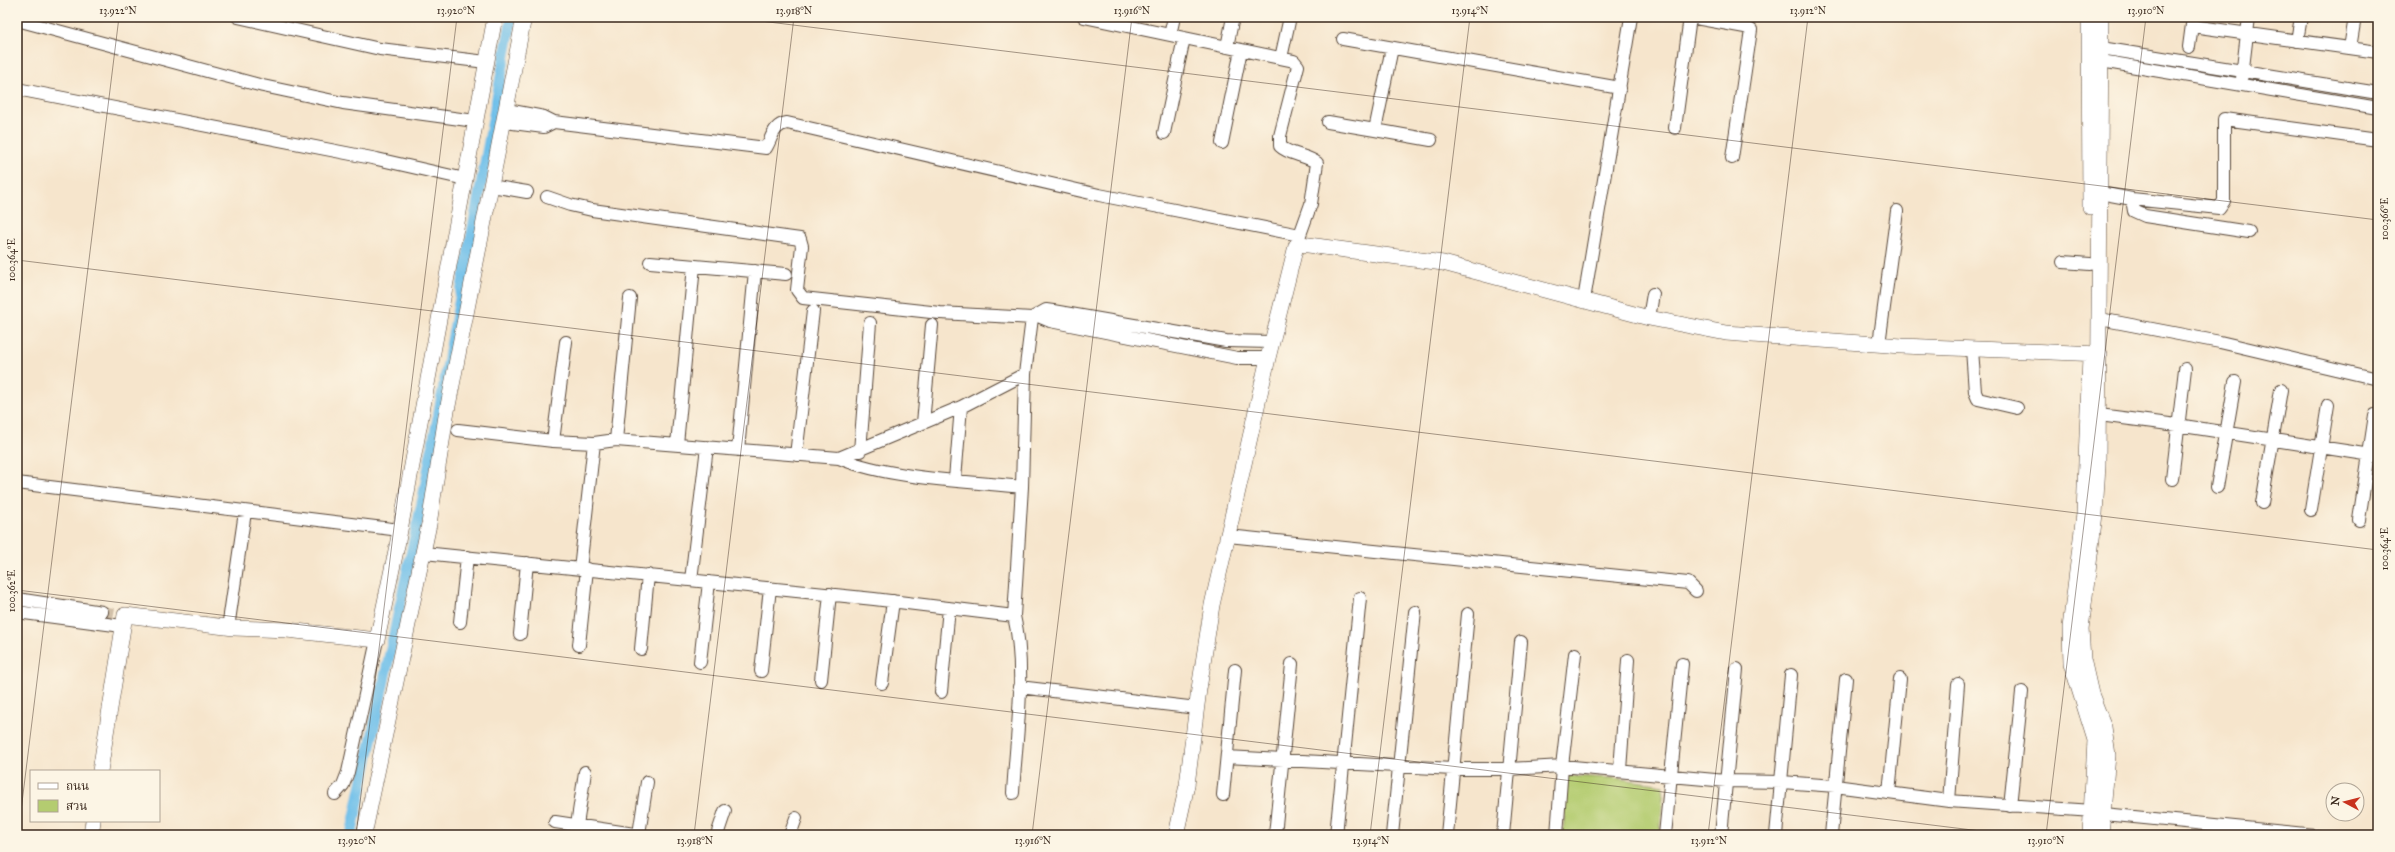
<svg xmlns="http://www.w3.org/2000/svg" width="2395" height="852" font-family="'IM FELL Great Primer','Noto Serif Thai',serif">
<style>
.green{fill:#b4cc70;stroke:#787b47}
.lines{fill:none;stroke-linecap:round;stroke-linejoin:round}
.canal{stroke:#6fc0ea;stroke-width:11}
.minor-tunnel{stroke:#d1c0a9;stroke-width:12;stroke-dasharray:12 6;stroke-linecap:butt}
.minor-casing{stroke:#574638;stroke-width:14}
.tertiary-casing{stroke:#574638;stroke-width:16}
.minor{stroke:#fff;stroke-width:12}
.tertiary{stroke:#fff;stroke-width:15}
.ticks{fill:none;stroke:#3b2a1e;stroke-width:1;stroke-opacity:0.45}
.neatline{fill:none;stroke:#3b2a1e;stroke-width:1.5}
.ticks-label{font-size:10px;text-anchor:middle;fill:#3b2a1e}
</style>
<rect width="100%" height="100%" fill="#fcf5e5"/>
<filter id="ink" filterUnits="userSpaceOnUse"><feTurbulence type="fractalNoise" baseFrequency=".025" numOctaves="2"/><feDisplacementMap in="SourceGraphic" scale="8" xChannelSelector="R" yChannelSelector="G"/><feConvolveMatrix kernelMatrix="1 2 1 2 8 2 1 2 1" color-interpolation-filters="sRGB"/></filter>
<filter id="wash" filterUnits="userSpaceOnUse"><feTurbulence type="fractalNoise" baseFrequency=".012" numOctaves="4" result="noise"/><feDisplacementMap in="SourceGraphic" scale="16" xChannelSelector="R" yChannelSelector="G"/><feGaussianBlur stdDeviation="0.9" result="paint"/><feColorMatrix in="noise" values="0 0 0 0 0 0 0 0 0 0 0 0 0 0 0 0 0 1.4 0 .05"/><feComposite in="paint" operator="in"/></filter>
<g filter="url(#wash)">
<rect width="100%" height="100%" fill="#f6e5cc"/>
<!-- green -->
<path class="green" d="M1567 776 1614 778 1664 785 1660 835H1563Z"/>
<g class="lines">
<!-- canal -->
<path class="canal" d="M351 835 423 498 512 17"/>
</g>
</g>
<g filter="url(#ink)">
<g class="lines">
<!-- minor-tunnel -->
<path class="minor-tunnel" d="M102 612 118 615"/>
<defs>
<path id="minor" d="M238 17 380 49 486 62
M1084 17 1294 61 1298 66 1280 136V146C1289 155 1307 155 1317 163L1311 204 1297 243
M1690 17 1745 27 1751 30 1732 158
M17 20 263 86 343 103 475 121
M2192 26 2378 52
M1170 35 1174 17
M1343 39 1620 88
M2297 41 2301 17
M1227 47 1233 17
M2189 47 2193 17
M2101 48 2378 93
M2350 48 2355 17
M1281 58 1290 17
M2101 61 2378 108
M2242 76 2249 17
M17 89 377 159 465 179
M507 110 544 117 554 122 766 148C772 138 773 125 787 123L1099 195 1300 235
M505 122 544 127 554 122
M1328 122 1375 130 1392 48
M1675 128 1690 17
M1375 130 1431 140
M1164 133 1184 38
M1222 143 1241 50
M491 186 527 192
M2100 193 2132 199 2219 208 2224 201V119L2378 140
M547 197 570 205 592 210 800 239 802 246 797 290 803 298 940 313 1032 318
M2132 199 2134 211 2145 216 2249 232
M650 262 786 274
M2063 262 2090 264
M1584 300 1631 17
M1038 316 1050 321 1237 358H1268
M1649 318 1653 294
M2100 319 2220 342 2378 379
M1879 344 1897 211
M1972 349 1975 392 1978 399 2017 408
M2099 415 2177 425 2378 456
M923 423 932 325
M458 430 553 441 594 443
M616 440 630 298
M553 441 566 342
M677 444 694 266
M738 450 755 271
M860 451 870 323
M796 455 813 311
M839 458C890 479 966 481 1022 487
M955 479 961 407
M2172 479 2185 369
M17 483 400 530
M2217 487 2235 382
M2262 503 2281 390
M2311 510 2328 405
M2359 520 2375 415
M1228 536 1688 583 1696 591
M424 553 874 599 1014 616
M580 569 594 443 616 440 839 458 961 407 1025 374
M691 580 707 447
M17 599 102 612
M17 612 122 626
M460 622 467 557
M228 628 245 512
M520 634 527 563
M579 645 587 569
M641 649 648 575
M700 662 709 582
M761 671 770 588
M821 680 830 594
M882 683 893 601
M1019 687 1197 708
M941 692 949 608
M1227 757 1453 769H1509L1562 766 1726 781 1782 782 1835 786 1949 801 2093 811
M1620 770 1628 660
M1013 793C1016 737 1027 670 1014 616L1022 487 1025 374 1032 318 1046 310 1053 311 1226 341 1272 342
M1889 793 1900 679
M335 794 343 785 348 772 377 640
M1223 795 1235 670
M1949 801 1958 684
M2010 806 2022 692
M2104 814 2315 835
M555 822 641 835
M577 825 585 772
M639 834 647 782
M717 835 725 811
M790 835 796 818
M1275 835 1292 664
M1336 835 1360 598
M1392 835 1415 612
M1447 835 1468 614
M1503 835 1521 642
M1557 835 1562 766 1575 654
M1665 835 1682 664
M1721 835 1737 669
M1776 835 1791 675
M1831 835 1846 679"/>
<path id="tertiary" d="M2089 17 2090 207
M2101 17 2098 465 2095 514 2081 629 2083 659 2091 694 2104 727 2108 755 2101 835
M100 771 125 615 234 628 287 630 377 640 398 541 495 17
M91 835 93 821
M364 835 429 524 446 416 524 17
M1176 835 1187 785 1199 689 1212 605 1268 358 1296 246 1301 244 1443 263 1649 318 1726 333 1902 346 2100 354
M2090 835 2095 740 2071 663 2070 628 2084 514 2090 357"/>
</defs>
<!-- minor casing -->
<use href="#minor" class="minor-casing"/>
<!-- tertiary casing -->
<use href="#tertiary" class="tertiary-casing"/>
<!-- minor -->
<use href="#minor" class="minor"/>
<!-- tertiary -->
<use href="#tertiary" class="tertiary"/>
</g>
</g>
<!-- ticks -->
<path class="ticks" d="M728 17 2378 220M17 260 2378 550M17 590 2013 835M18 835 119 17M356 835 457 17M694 835 794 17M1032 835 1132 17M1370 835 1470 17M1708 835 1808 17M2046 835 2146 17"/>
<!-- margin -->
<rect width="2395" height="852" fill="none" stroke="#fcf5e5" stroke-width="44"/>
<!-- legend -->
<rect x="30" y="770" width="130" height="52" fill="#fcf5e5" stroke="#afa495"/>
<rect x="38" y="783" width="20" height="6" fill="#ffffff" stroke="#afa495"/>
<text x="66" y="790" font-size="12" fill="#3b2a1e">ถนน</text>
<rect x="38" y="800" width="20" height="12" fill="#b4cc70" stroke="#afa495"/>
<text x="66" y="810" font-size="12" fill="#3b2a1e">สวน</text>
<!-- north arrow -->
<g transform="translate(2345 802) rotate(277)"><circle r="19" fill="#fcf5e5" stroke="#afa495"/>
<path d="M0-3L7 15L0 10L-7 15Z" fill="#c8321e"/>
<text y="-6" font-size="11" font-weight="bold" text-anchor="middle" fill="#3b2a1e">N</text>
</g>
<rect x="22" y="22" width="2351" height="808" class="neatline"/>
<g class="ticks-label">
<text x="118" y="14">13.922°N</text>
<text x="456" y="14">13.920°N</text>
<text x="794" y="14">13.918°N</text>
<text x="1132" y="14">13.916°N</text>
<text x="1470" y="14">13.914°N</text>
<text x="1808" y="14">13.912°N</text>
<text x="2146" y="14">13.910°N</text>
<text transform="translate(2384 219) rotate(-90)" y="4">100.366°E</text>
<text transform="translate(11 260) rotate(-90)" y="4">100.364°E</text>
<text transform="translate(2384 549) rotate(-90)" y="4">100.364°E</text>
<text transform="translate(11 591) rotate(-90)" y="4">100.362°E</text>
<text x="357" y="844">13.920°N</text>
<text x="695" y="844">13.918°N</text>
<text x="1033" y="844">13.916°N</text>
<text x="1371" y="844">13.914°N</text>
<text x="1709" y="844">13.912°N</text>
<text x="2046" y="844">13.910°N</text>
</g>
</svg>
